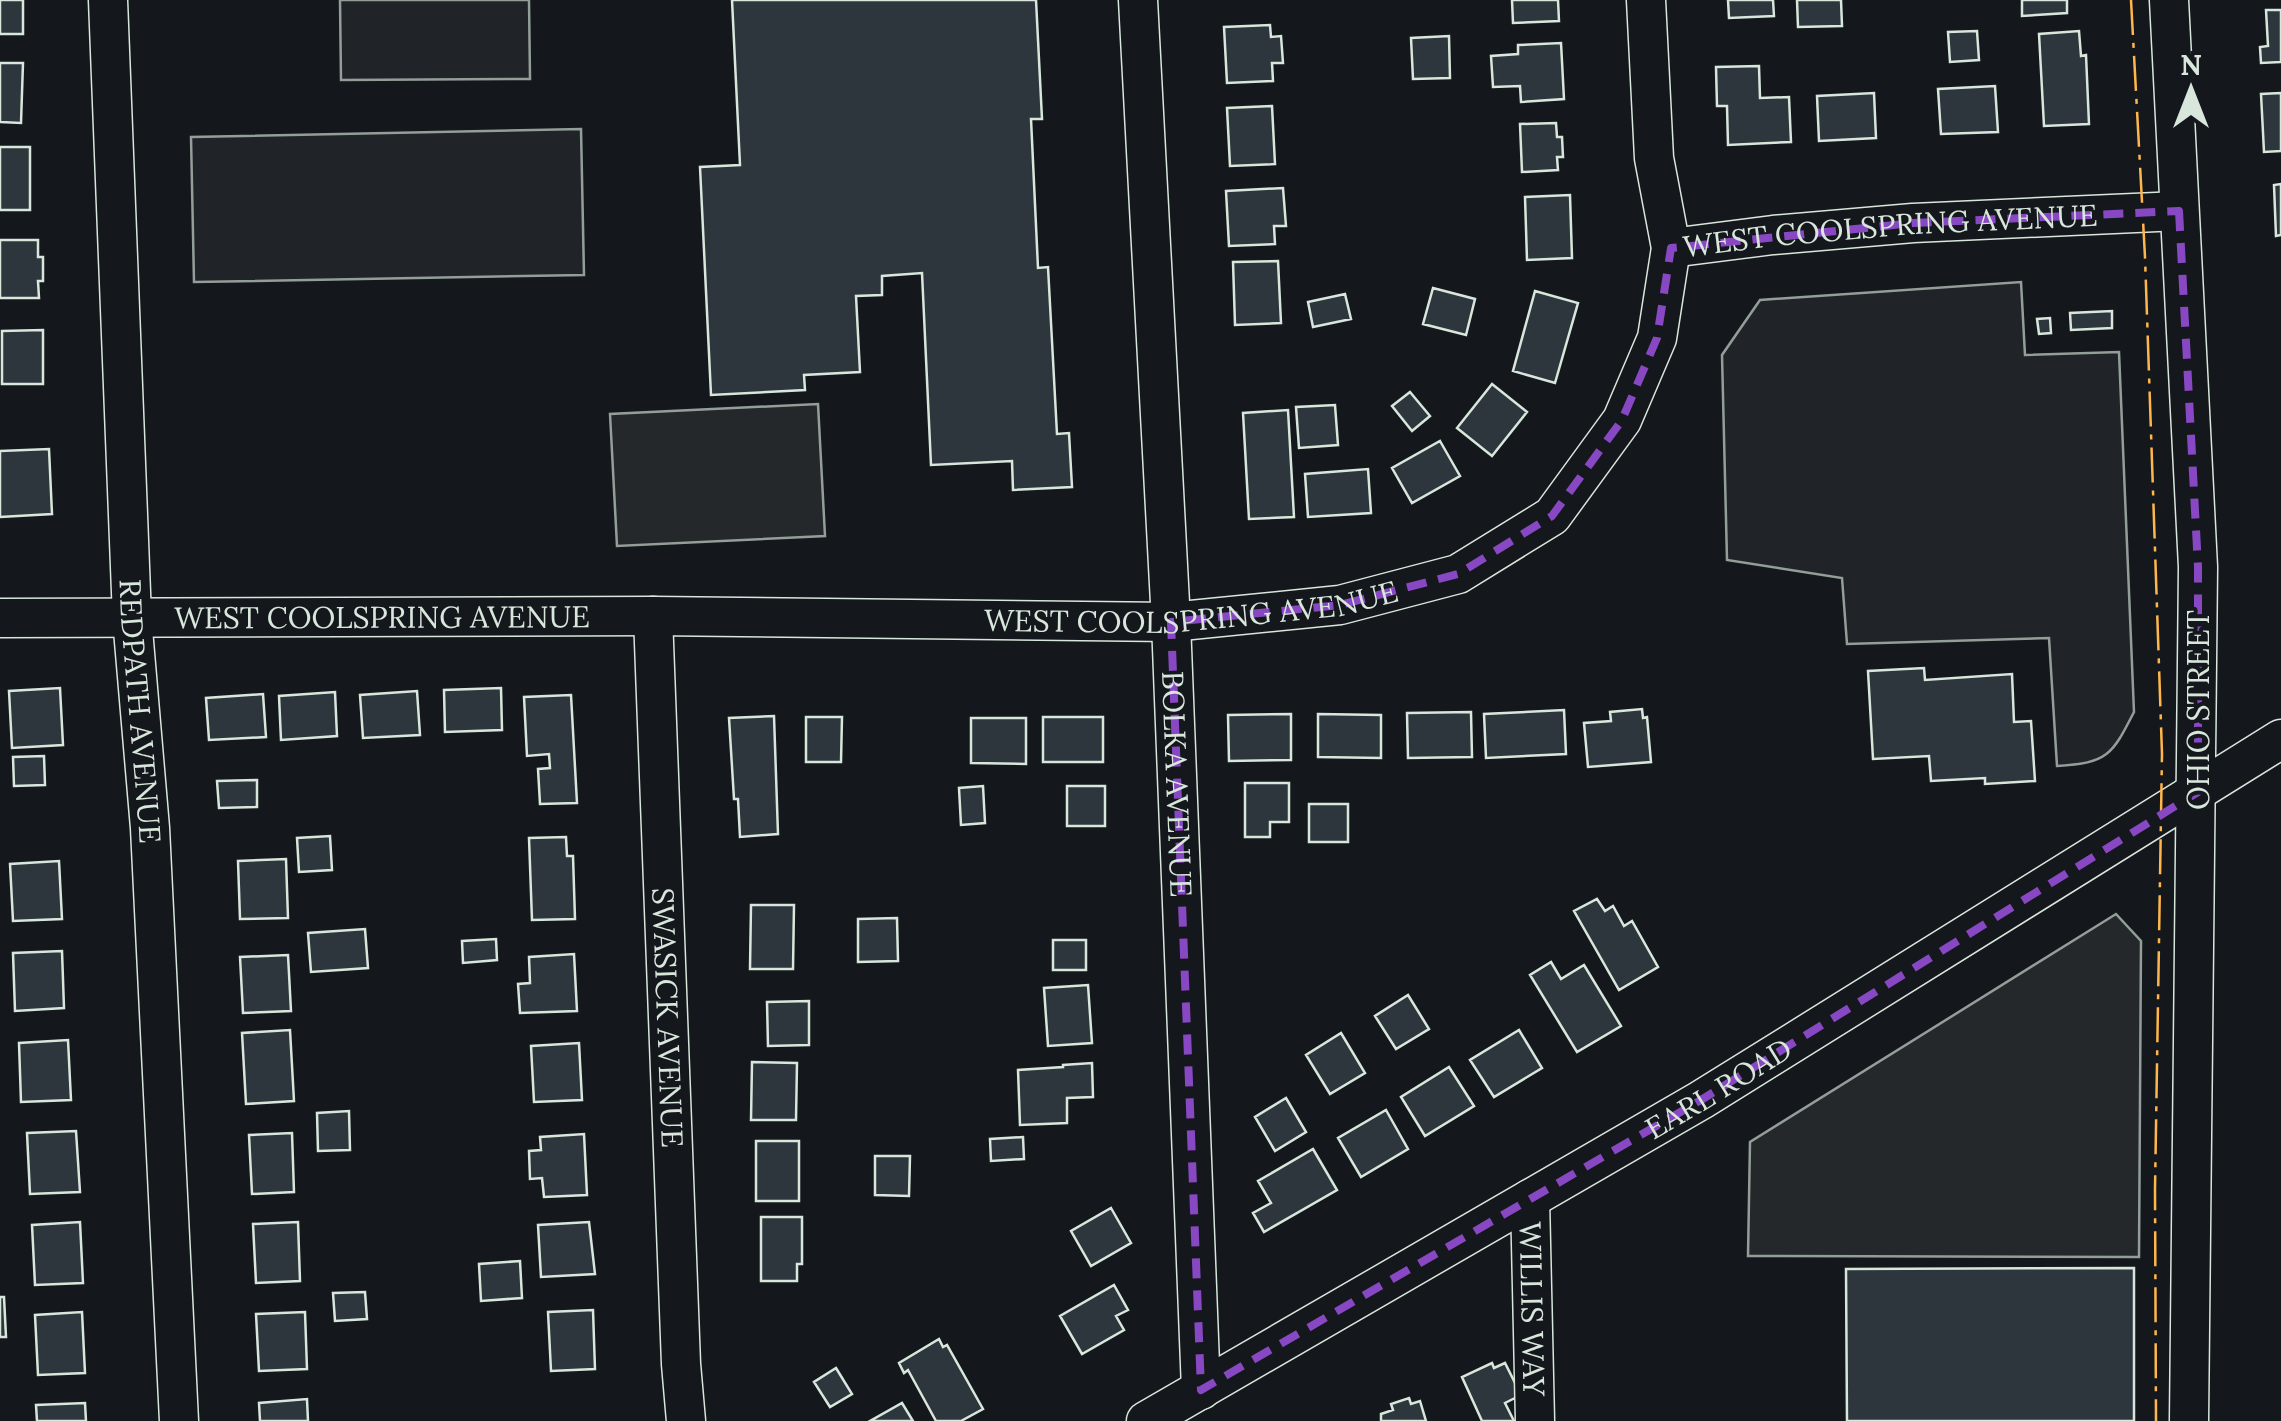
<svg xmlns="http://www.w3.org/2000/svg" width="2281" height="1421" font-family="Lora,serif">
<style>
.green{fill:#202428;stroke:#939e99;stroke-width:2.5}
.parking{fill:#24282b;stroke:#939e99;stroke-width:2.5}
.building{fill:#2c363c;stroke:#d8e6dc;stroke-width:2.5}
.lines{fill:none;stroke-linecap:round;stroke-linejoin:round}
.minor-casing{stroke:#d8e6dc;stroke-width:41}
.minor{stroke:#14181c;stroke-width:38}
.power{stroke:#ffb74d;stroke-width:2.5;stroke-dasharray:35 8 5 8;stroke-linecap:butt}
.marked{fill:none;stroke:#8948c3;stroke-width:8;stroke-dasharray:20 12;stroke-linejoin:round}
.labels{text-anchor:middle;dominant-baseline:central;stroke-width:8;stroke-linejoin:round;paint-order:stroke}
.street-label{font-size:30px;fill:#d8e6dc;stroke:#14181c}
</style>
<rect width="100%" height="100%" fill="#14181c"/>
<path class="green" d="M 340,0 L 529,0 L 530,79 L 341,80 Z
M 581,129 L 584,275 L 194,282 L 191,137 Z
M 2021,282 L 2025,355 L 2119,352 L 2134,712 C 2112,755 2108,763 2057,766 L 2049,638 L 1847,644 L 1842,578 L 1727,560 L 1722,355 L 1760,300 Z"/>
<path class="parking" d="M 818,404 L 825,536 L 617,546 L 610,414 Z
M 2116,914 L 2141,941 L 2139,1257 L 1748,1256 L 1750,1142 Z"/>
<path class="building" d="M 0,0 L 23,0 L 23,34 L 0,34 Z
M 732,0 L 1036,0 L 1042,119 L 1031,119 L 1038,268 L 1048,267 L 1057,434 L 1069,433 L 1072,487 L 1013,490 L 1012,461 L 931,465 L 922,273 L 882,276 L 882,295 L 856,296 L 860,372 L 804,375 L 805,390 L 711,395 L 700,167 L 740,165 Z
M 1512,0 L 1558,0 L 1559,21 L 1513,23 Z
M 1728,0 L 1773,0 L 1774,16 L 1729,18 Z
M 1797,0 L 1841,0 L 1842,26 L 1798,27 Z
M 2022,0 L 2067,0 L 2067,13 L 2022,16 Z
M 2266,10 L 2281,10 L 2281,62 L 2261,63 L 2260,47 L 2268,46 Z
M 1270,25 L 1271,37 L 1281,36 L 1283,63 L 1272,63 L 1273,81 L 1227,83 L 1224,27 Z
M 1977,31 L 1979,60 L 1950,62 L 1948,32 Z
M 2079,31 L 2081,56 L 2086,55 L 2089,124 L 2044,126 L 2039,34 Z
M 1449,36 L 1450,78 L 1413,79 L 1411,38 Z
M 1561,43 L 1564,99 L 1521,102 L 1520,86 L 1493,87 L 1491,56 L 1518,54 L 1518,45 Z
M 0,63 L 23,63 L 21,123 L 0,122 Z
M 1759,66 L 1760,98 L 1789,97 L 1791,142 L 1728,145 L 1727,106 L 1717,106 L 1716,67 Z
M 1995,86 L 1998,132 L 1941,134 L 1938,89 Z
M 1874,93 L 1876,138 L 1819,141 L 1817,96 Z
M 2281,93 L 2281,151 L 2264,152 L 2261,94 Z
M 1272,106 L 1275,164 L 1230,166 L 1227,108 Z
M 1556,123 L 1557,137 L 1562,137 L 1563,157 L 1557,157 L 1558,170 L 1522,172 L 1520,124 Z
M 0,147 L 30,147 L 30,210 L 0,210 Z
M 2281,184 L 2281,235 L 2276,236 L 2274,185 Z
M 1283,188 L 1286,226 L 1274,226 L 1275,244 L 1229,246 L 1226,191 Z
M 1570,195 L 1572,258 L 1527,260 L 1525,197 Z
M 0,240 L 38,240 L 38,257 L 43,257 L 43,281 L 38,281 L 39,298 L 0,298 Z
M 1278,261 L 1281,323 L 1235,325 L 1233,262 Z
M 1433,288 L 1475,299 L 1466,335 L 1423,324 Z
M 1535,291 L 1578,303 L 1555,383 L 1513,371 Z
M 1345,294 L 1351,319 L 1313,327 L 1308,302 Z
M 2112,311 L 2112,328 L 2071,330 L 2070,313 Z
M 2050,318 L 2051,333 L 2039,334 L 2037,319 Z
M 43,330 L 43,384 L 2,384 L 2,331 Z
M 1492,384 L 1527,412 L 1492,456 L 1457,428 Z
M 1410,392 L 1430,416 L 1412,431 L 1392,406 Z
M 1335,405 L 1338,445 L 1299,448 L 1296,407 Z
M 1288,410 L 1294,517 L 1249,519 L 1243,413 Z
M 1440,441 L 1460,476 L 1412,503 L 1392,468 Z
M 49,449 L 52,514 L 0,517 L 0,451 Z
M 1368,469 L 1371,513 L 1308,517 L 1305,474 Z
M 1924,668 L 1925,680 L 2012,674 L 2014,722 L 2031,721 L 2035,781 L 1985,784 L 1985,778 L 1931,781 L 1929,756 L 1873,759 L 1868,671 Z
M 60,688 L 63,745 L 12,748 L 9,691 Z
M 501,688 L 502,730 L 445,732 L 444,690 Z
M 417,691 L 420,735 L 363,738 L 360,695 Z
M 335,692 L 337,736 L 281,740 L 279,696 Z
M 263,694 L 266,737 L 209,740 L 206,698 Z
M 571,695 L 577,803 L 540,804 L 538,769 L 550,768 L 549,754 L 527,756 L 524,697 Z
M 1642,709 L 1643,718 L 1647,717 L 1651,762 L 1588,767 L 1584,723 L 1611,721 L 1610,712 Z
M 1564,710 L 1566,754 L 1486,758 L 1484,714 Z
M 1471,712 L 1472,757 L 1408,758 L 1407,713 Z
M 1291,714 L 1291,760 L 1229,761 L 1228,715 Z
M 1318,714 L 1381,715 L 1381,758 L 1318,757 Z
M 774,716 L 778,834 L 740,837 L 738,799 L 734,799 L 729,718 Z
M 806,717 L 842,717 L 841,762 L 806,762 Z
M 1043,717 L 1103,717 L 1103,762 L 1043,762 Z
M 971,718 L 1026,718 L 1026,764 L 971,763 Z
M 44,756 L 45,785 L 14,786 L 13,757 Z
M 257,780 L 257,807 L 219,808 L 217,781 Z
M 1245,783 L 1289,783 L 1289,822 L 1270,822 L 1270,837 L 1245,837 Z
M 983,786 L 985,823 L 961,825 L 959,788 Z
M 1067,786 L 1105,786 L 1105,826 L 1067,826 Z
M 1309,804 L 1348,804 L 1348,842 L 1309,842 Z
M 330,836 L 332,870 L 299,872 L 297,838 Z
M 566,837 L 567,856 L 573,856 L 575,919 L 532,920 L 529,838 Z
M 286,859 L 288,918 L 240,919 L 238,861 Z
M 59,861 L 62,919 L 13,921 L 10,864 Z
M 1597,899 L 1605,911 L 1613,906 L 1624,926 L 1632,921 L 1658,967 L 1619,990 L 1574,911 Z
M 751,905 L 794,905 L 793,969 L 750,969 Z
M 897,918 L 898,961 L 858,962 L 858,919 Z
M 365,929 L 368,968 L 311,972 L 308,933 Z
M 496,939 L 497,960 L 463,963 L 462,941 Z
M 1053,940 L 1086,940 L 1086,970 L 1053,970 Z
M 62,951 L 64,1008 L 15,1011 L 13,953 Z
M 574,954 L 577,1011 L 520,1013 L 518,984 L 530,983 L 529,957 Z
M 288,955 L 291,1011 L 243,1013 L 240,957 Z
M 1551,962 L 1561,979 L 1584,965 L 1621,1026 L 1577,1052 L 1530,975 Z
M 1088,985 L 1092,1043 L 1048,1046 L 1044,988 Z
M 1408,995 L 1429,1029 L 1396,1049 L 1375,1016 Z
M 809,1001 L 809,1045 L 768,1046 L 767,1002 Z
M 290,1030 L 294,1101 L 246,1104 L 242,1033 Z
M 1519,1030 L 1542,1068 L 1494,1097 L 1470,1060 Z
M 1341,1033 L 1365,1073 L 1330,1094 L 1306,1055 Z
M 68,1040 L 71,1100 L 21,1102 L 19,1043 Z
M 579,1043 L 582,1100 L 534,1102 L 531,1046 Z
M 752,1062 L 797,1063 L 796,1120 L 751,1120 Z
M 1092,1063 L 1093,1097 L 1067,1098 L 1067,1123 L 1020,1125 L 1018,1070 L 1063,1067 L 1063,1065 Z
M 1449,1067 L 1474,1106 L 1425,1136 L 1401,1097 Z
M 1286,1098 L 1306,1132 L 1275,1151 L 1255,1117 Z
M 1386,1110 L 1408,1149 L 1361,1177 L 1338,1138 Z
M 349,1111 L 350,1150 L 318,1151 L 317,1113 Z
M 76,1131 L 80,1192 L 30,1194 L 27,1133 Z
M 292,1133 L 294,1192 L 252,1194 L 249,1135 Z
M 584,1134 L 587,1195 L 544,1197 L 542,1178 L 530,1179 L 529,1151 L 541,1150 L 540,1137 Z
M 1023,1137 L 1024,1159 L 991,1161 L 990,1139 Z
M 756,1141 L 799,1141 L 799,1201 L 756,1201 Z
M 1313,1149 L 1337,1190 L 1264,1232 L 1253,1213 L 1271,1203 L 1258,1181 Z
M 875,1156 L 910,1156 L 909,1196 L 875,1195 Z
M 1111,1208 L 1131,1243 L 1091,1266 L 1071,1231 Z
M 761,1217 L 802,1217 L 802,1264 L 797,1264 L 797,1281 L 761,1281 Z
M 80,1222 L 83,1283 L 35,1285 L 32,1225 Z
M 298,1222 L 300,1281 L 256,1283 L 253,1224 Z
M 589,1222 L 595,1274 L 541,1277 L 538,1225 Z
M 520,1261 L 522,1298 L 481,1301 L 479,1264 Z
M 2134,1268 L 2134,1421 L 1847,1421 L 1846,1269 Z
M 1114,1285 L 1128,1310 L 1116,1316 L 1124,1330 L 1082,1354 L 1060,1316 Z
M 365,1292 L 367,1319 L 335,1321 L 333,1293 Z
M 0,1297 L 4,1297 L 6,1337 L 0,1337 Z
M 593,1310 L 595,1369 L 551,1371 L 548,1312 Z
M 82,1312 L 85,1373 L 38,1375 L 35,1315 Z
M 305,1312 L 307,1369 L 259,1371 L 256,1314 Z
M 939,1339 L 943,1347 L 947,1345 L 983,1409 L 961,1421 L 936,1421 L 908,1370 L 904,1373 L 899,1363 Z
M 1492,1363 L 1494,1368 L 1505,1363 L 1521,1395 L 1505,1403 L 1514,1421 L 1482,1421 L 1462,1377 Z
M 836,1368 L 852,1394 L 830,1407 L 814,1382 Z
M 1409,1398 L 1411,1404 L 1420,1401 L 1426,1421 L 1381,1421 L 1381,1414 L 1393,1410 L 1391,1404 Z
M 307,1399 L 308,1421 L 260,1421 L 259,1403 Z
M 85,1403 L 86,1421 L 37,1421 L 36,1405 Z
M 902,1403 L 913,1421 L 870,1421 Z"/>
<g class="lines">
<g class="minor-casing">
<g id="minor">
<path id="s1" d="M 108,0 L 132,618 L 150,828 L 179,1421"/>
<path id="s2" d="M 1138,0 L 1171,622 L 1201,1390"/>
<path d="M 2169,0 L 2198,567 L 2189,1421"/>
<path id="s3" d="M 1671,248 L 1773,235 L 1913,223 L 2179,211"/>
<path id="s4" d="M 653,616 L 681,1364 L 686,1421"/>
<path id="s5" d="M 0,618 L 653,616 L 1171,622 L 1340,605 L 1458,574 L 1552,516 L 1622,420 L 1657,338 L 1671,248 L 1654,158 L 1646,0"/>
<path id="s6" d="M 1530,1199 L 1535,1421"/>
<path id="s7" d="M 1146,1421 L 1701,1100 L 2281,739"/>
</g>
</g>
<use href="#minor" class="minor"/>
<path class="power" d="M 2131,0 L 2145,257 L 2162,754 L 2155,1189 L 2156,1421"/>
</g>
<path class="marked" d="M 2179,211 L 2198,567 L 2198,792 L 1701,1100 L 1201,1390 L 1171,622 L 1340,605 L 1458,574 L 1552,516 L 1622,420 L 1657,338 L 1671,248 L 1913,223 Z"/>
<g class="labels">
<g class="street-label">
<text stroke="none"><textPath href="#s3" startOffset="220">WEST COOLSPRING AVENUE</textPath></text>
<text stroke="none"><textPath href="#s5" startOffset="1192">WEST COOLSPRING AVENUE</textPath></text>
<text stroke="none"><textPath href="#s5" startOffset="382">WEST COOLSPRING AVENUE</textPath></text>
<text transform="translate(2198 710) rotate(-90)">OHIO STREET</text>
<text stroke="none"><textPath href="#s1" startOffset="712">REDPATH AVENUE</textPath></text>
<text stroke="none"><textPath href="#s2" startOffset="785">BOLKA AVENUE</textPath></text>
<text stroke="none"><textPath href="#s4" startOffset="402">SWASICK AVENUE</textPath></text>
<text stroke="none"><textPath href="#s7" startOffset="662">EARL ROAD</textPath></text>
<text stroke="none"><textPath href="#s6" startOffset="110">WILLIS WAY</textPath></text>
</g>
</g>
<g transform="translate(2191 90)" stroke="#14181c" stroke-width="8" paint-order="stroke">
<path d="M0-8L18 38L0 25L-18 38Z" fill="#d8e6dc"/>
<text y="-15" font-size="28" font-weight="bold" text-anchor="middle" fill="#d8e6dc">N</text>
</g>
</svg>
